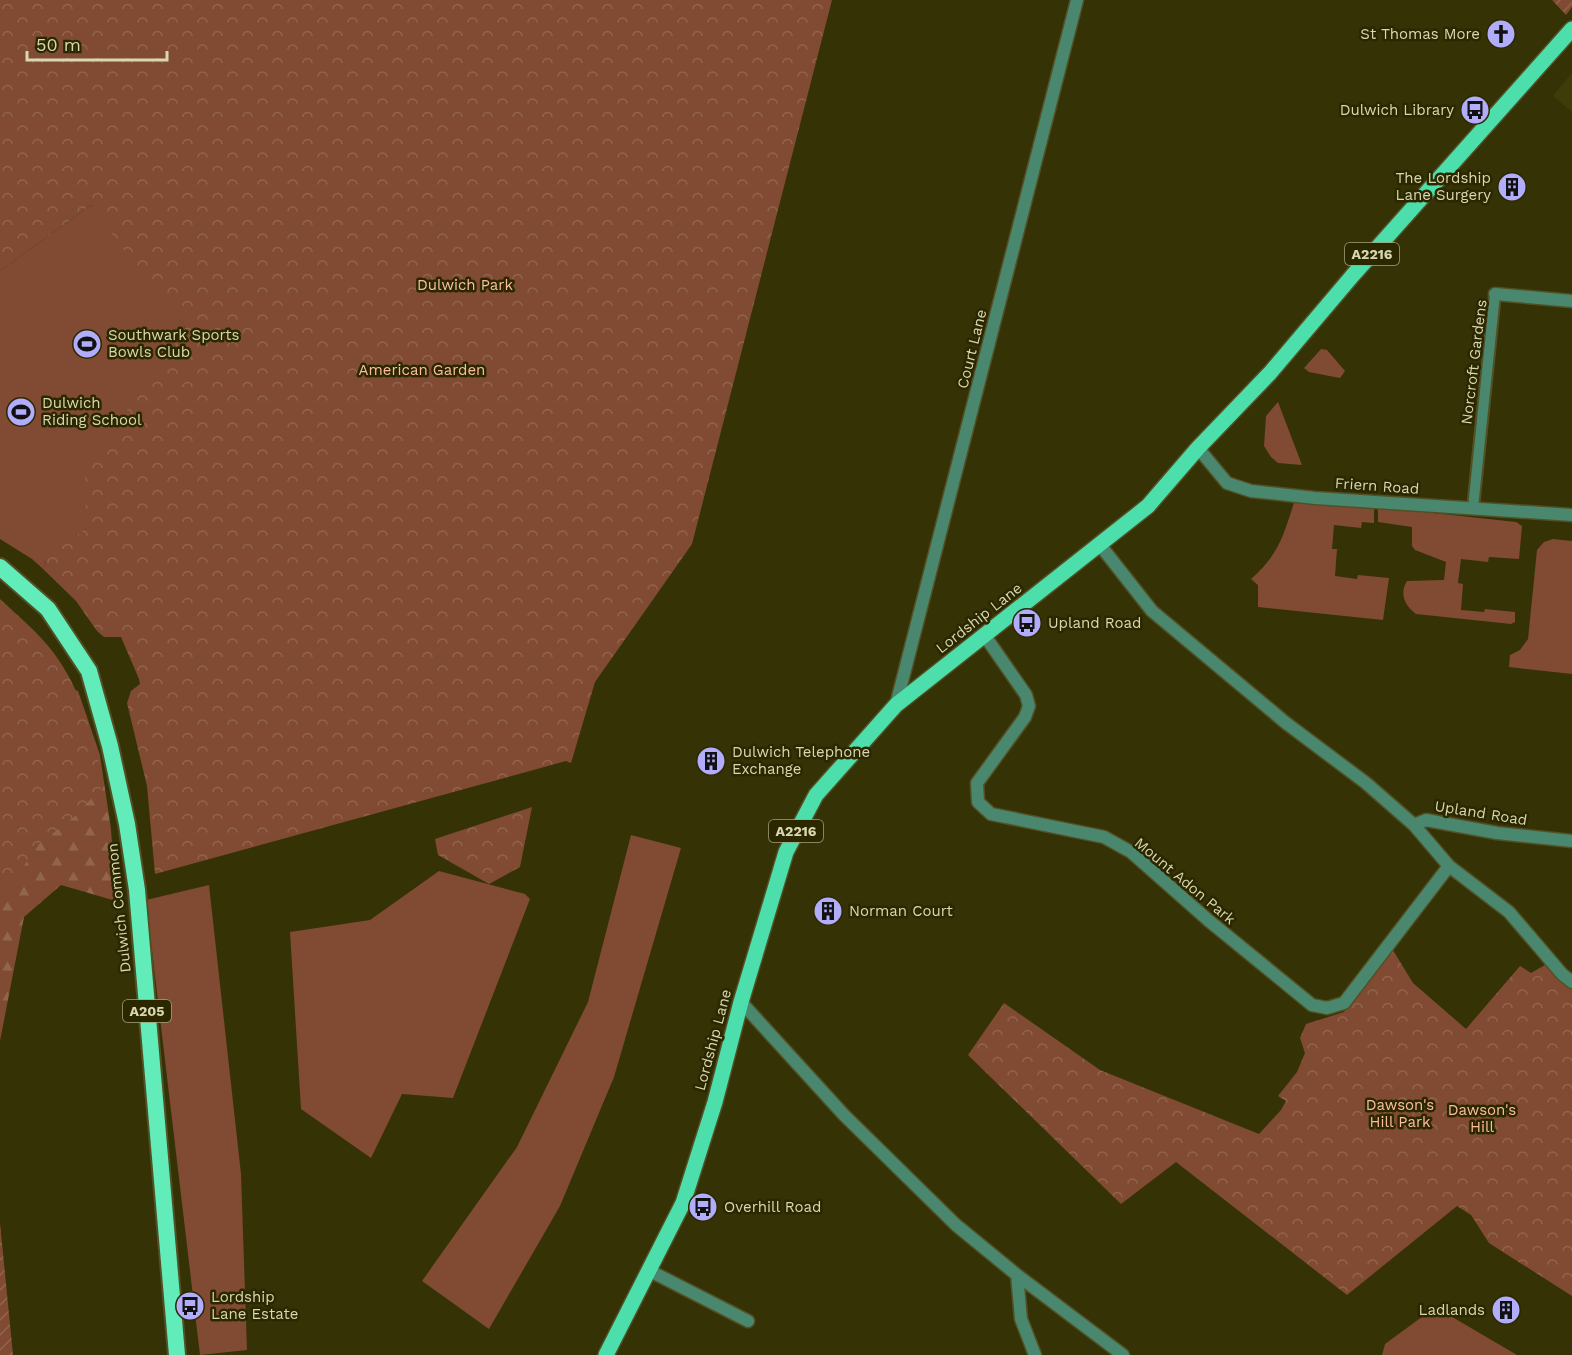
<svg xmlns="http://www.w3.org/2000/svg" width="1572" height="1355" font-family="'Work Sans',sans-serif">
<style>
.built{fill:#3f3c09}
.grass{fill:#804b32}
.forest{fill:url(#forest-firs)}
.park{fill:url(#park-crowns)}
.garden{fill:url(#garden-furrows)}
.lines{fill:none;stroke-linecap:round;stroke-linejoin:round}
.pedestrian-casing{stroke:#525025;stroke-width:14}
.minor-casing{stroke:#525025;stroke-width:15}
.primary-casing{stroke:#525025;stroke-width:18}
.trunk-casing{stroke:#525025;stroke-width:20}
.pedestrian{stroke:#49876e;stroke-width:10}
.minor{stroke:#49876e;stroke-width:12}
.primary{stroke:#4cdeab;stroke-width:15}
.trunk{stroke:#62ecba;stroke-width:16}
.labels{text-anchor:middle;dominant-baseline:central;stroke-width:5;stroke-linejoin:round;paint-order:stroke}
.shield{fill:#2b2800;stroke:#a4a27c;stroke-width:1.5}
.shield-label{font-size:14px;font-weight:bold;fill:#d8d7b1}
.poi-label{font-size:15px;fill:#d8d7b1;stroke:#2b2800;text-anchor:start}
.park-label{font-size:15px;fill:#fdbda0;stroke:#2b2800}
.street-label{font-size:15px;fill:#d8d7b1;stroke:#2b2800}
</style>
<defs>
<pattern id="forest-firs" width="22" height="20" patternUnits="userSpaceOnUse" patternTransform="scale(1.5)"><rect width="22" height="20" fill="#804b32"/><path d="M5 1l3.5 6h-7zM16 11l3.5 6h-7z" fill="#91644d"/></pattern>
<pattern id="park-crowns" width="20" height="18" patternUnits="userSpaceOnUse" patternTransform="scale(1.5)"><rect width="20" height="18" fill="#804b32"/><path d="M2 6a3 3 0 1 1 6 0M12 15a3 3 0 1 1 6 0" fill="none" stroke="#91644d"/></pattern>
<pattern id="garden-furrows" width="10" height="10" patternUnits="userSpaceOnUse" patternTransform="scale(1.5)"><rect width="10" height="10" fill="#804b32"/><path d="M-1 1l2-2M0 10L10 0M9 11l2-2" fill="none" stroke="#91644d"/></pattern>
</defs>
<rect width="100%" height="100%" fill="#353206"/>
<path class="built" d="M 1572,73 L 1572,112 L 1553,96 Z"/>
<path class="grass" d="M 91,205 L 185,326 L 86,528 L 44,561 L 46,564 L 42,568 L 32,559 L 0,539 L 0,271 Z
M 1321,349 L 1327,350 L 1345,371 L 1340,378 L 1309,372 L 1304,368 Z
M 1278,402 L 1302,465 L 1278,463 L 1271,457 L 1264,446 L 1266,416 Z
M 1295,500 L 1374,507 L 1374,523 L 1362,522 L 1361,528 L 1334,525 L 1332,549 L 1337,549 L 1335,576 L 1357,579 L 1358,575 L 1389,578 L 1383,620 L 1258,607 L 1258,585 L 1251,579 C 1280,553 1283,536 1295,500 Z
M 1378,507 L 1516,522 L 1522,526 L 1519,559 L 1489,557 L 1488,562 L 1461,559 L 1458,583 L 1463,584 L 1461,610 L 1484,612 L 1485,609 L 1515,612 L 1515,622 L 1511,624 L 1416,614 C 1405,606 1399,594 1407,581 L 1444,580 L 1446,562 L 1415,550 L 1412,546 L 1412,527 L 1378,522 Z
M 1553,539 L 1572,541 L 1572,674 L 1509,667 L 1510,655 L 1520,650 L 1528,639 L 1537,550 L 1544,542 Z
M 631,835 L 681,848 L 614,1077 L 560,1206 L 489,1329 L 422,1281 L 517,1147 L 588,1002 Z
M 439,871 L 525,894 L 530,899 L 453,1098 L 402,1094 L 371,1158 L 301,1109 L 290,932 L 370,920 Z
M 209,885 L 241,1174 L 247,1350 L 200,1355 L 146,900 Z
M 1430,1311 L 1442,1311 L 1517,1355 L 1382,1355 L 1385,1344 Z"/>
<path class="forest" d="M 75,690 L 78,691 L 100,755 L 111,829 L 116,901 L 61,885 L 24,917 L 0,1041 L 0,891 Z"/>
<path class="park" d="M 0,0 L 832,0 L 692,544 L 595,682 L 571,763 L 566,761 L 155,874 L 147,786 L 127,703 L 131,691 L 140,684 L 139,679 L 121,637 L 104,637 L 97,631 L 76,601 L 42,568 L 46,564 L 44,560 L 86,528 L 85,469 L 183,332 L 185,326 L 126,253 L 91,205 L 0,271 Z
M 0,599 C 18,616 38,632 53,652 C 82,690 94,739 104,785 L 74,817 L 39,844 L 0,900 Z
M 532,807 L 520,867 L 489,884 L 438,855 L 435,839 Z
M 1387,947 L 1391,947 L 1413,983 L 1466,1029 L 1520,966 L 1531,973 L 1550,962 L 1572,978 L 1572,1296 L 1489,1243 L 1471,1215 L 1457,1206 L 1347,1295 L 1176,1162 L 1121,1204 L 968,1055 L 1004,1003 L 1100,1070 L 1259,1134 L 1281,1110 L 1286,1101 L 1278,1096 L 1297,1072 L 1305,1053 L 1300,1038 L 1306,1024 L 1344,1012 Z"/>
<path class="garden" d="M 1552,0 L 1572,0 L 1572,7 L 1566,15 Z
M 0,1223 L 13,1355 L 0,1355 Z"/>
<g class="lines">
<g class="pedestrian-casing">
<path id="pedestrian" d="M 1473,508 L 1495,294"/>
</g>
<g class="minor-casing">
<path id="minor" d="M 1495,294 L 1572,301
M 1198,448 L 1227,483 L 1251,491 L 1315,498 L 1572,515
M 1100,545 L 1152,611 L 1286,723 L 1366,783 L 1414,825 L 1426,820 L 1497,833 L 1572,841
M 985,636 L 1026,695 L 1029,706 L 1025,717 L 977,783 L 978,802 L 991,814 L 1104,837 L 1131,852 L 1208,920 L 1312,1005 L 1327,1008 L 1344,1003 L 1449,866
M 896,705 L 1077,0
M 1414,825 L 1449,866 L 1509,912 L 1562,974 L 1572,982
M 741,1002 L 844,1115 L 956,1225 L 1017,1275 L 1123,1355
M 650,1271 L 748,1321
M 1017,1275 L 1021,1319 L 1035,1355"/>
</g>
<g class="primary-casing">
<path id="primary" d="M 606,1355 L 683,1203 L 715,1102 L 741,1002 L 786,852 L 816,795 L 896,705 L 1148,506 L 1198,448 L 1270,373 L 1353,275 L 1572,29"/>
</g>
<g class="trunk-casing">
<path id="trunk" d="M 0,567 L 48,609 L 89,671 L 110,746 L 127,824 L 137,890 L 177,1355"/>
</g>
<use href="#pedestrian" class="pedestrian"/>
<use href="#minor" class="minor"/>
<use href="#primary" class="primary"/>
<use href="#trunk" class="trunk"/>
</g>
<defs>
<g id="church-disc" transform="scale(1.5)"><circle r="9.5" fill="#b1adfa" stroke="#2b2800"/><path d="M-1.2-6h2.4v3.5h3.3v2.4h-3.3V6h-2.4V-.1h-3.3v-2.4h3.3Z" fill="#111"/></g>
<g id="bus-disc" transform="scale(1.5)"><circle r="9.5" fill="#b1adfa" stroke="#2b2800"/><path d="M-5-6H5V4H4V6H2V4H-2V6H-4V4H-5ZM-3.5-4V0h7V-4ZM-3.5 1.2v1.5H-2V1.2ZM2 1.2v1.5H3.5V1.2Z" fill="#111"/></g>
<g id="building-disc" transform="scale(1.5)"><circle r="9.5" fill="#b1adfa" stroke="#2b2800"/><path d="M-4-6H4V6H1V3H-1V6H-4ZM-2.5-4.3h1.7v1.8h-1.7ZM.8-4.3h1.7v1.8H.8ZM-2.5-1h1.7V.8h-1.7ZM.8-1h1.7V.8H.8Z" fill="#111"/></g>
<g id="stadium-disc" transform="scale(1.5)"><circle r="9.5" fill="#b1adfa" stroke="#2b2800"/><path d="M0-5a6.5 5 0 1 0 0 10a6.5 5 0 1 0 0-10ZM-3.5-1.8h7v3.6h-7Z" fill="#111"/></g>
</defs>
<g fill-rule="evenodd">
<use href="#church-disc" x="1501" y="34"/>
<use href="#bus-disc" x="1475" y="110"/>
<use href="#building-disc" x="1512" y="187"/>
<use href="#stadium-disc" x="87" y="344"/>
<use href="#stadium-disc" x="21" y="412"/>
<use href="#bus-disc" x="1027" y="623"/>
<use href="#building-disc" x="711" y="761"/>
<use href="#building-disc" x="828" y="911"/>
<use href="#bus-disc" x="703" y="1207"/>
<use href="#bus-disc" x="190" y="1306"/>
<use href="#building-disc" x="1506" y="1310"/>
</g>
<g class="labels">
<g class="shield">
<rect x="1345" y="243" width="54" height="22" rx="4.5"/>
<rect x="769" y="820" width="54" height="22" rx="4.5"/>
<rect x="123" y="1000" width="48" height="22" rx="4.5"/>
</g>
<g class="shield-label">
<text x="1372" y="254">A2216</text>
<text x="796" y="831">A2216</text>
<text x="147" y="1011">A205</text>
</g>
<g class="poi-label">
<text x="1480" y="34" text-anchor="end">St Thomas More</text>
<text x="1454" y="110" text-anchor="end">Dulwich Library</text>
<text x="1491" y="178" text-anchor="end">The Lordship<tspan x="1491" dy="17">Lane Surgery</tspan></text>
<text x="108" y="335">Southwark Sports<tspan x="108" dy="17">Bowls Club</tspan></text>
<text x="42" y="403">Dulwich<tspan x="42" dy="17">Riding School</tspan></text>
<text x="1048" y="623">Upland Road</text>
<text x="732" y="752">Dulwich Telephone<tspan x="732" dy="17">Exchange</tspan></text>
<text x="849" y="911">Norman Court</text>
<text x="724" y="1207">Overhill Road</text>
<text x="211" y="1297">Lordship<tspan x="211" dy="17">Lane Estate</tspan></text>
<text x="1485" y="1310" text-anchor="end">Ladlands</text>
</g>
<g class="park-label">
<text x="465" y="285">Dulwich Park</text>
<text x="422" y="370">American Garden</text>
<text x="1400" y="1105">Dawson's<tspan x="1400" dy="17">Hill Park</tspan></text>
<text x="1482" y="1110">Dawson's<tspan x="1482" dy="17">Hill</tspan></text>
</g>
<g class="street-label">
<text transform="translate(972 349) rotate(-76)">Court Lane</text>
<text transform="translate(1474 362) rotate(-83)">Norcroft Gardens</text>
<text transform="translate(1377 486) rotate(4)">Friern Road</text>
<text transform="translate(979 618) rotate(-38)">Lordship Lane</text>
<text transform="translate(1481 813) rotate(9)">Upland Road</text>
<text transform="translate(1185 881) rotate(40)">Mount Adon Park</text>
<text transform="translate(119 908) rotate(-96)">Dulwich Common</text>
<text transform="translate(713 1040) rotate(-75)">Lordship Lane</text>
</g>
</g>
<path d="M27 51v9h140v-9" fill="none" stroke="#d8d7b1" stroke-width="3"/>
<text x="36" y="51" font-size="18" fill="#d8d7b1" stroke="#2b2800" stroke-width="4.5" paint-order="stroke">50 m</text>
</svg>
